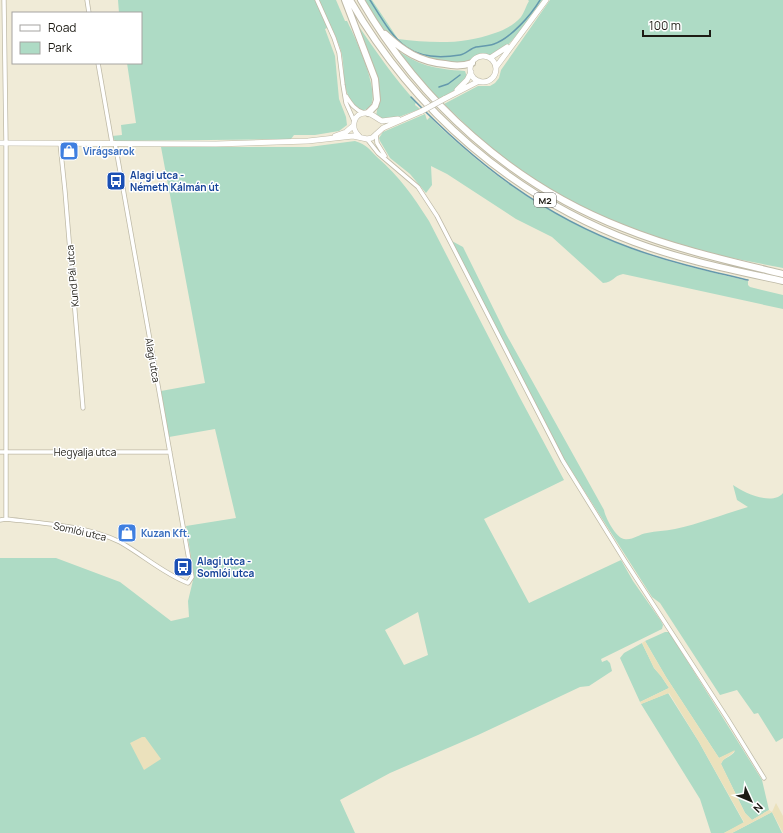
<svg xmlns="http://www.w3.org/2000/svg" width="783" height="833" font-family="Manrope,sans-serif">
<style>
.green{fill:#aedbc5;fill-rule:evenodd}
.sand{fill:#ebe1bc}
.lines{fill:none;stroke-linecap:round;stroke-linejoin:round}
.stream{stroke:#6499ad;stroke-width:1.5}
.street-casing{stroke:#bfbaa7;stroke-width:5}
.secondary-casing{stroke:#bfbaa7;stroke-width:6}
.highway-casing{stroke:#bfbaa7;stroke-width:8}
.street{stroke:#fff;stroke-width:3.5}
.secondary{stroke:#fff;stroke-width:5}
.highway{stroke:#fff;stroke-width:6}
.secondary-bridge-casing{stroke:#bfbaa7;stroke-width:6;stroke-linecap:butt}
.secondary-bridge{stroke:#fff;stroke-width:5}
.labels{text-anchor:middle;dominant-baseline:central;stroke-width:3;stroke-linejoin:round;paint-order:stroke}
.shield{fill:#fff;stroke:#615f5a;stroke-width:1}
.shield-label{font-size:9px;font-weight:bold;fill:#1d1b14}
.shop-label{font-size:10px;font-weight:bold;fill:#366cbe;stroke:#fff;text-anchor:start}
.transit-label{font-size:10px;font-weight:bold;fill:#164399;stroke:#fff;text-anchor:start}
.street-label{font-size:10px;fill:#1d1b14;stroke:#fff}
</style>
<rect width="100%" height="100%" fill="#f0ebd7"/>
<path class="green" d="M 118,0 L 336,0 L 345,21 L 347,21 C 353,33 389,107 364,110 C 354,112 347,94 345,86 C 343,76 344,65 342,55 C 340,46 335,35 331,26 L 325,29 L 335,56 L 339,99 L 346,117 L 347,125 L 339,131 L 315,135 L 294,135 L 291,139 L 115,141 L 112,136 L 122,135 L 121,125 L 136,123 L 127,63 L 141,63 L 141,13 L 119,13 Z
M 365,0 L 372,0 L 398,39 C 431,43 463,45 495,33 C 504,30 514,25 521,17 C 524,13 526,6 529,1 L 528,0 L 543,0 C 534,13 507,53 492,55 C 488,56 484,54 480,54 L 470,61 L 458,64 L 421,58 L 394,41 L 374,18 Z
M 550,0 L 783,0 L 783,268 L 696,251 L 622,226 L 566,199 L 535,180 L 488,146 L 444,104 L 478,86 L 490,86 L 495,83 L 499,78 L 501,70 Z
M 357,24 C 376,51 394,78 416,102 L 415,105 L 420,109 L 391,120 L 385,121 L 376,116 L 379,99 Z
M 393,47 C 418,66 435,69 465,71 L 467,77 L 455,90 L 439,99 L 430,91 Z
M 425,114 L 427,120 L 430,117 C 440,128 451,137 461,146 C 517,196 581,232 652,256 C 683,266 716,273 748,281 L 748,285 L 750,287 L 783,295 L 783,309 L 623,274 C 613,276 614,282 603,283 L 552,237 L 516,219 L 447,174 L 431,166 L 432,185 L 426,193 L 410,174 L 390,158 L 380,141 L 379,138 L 383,132 Z
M 355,141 C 367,145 369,149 377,157 C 400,177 413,196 429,221 L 519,396 L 564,480 L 484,519 L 529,603 L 621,560 L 633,581 L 661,621 L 663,625 L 662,629 L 601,659 L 602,662 L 607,660 L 610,663 L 612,671 L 589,686 L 580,687 L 478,735 L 390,773 L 340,800 L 355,833 L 0,833 L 0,558 L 56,558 L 120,582 L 171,621 L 189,617 L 188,601 L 194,576 L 186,526 L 236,518 L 215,429 L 169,437 L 161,391 L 205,383 L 161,147 L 309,147 ZM 418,612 L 428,655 L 404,665 L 385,630 Z
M 450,240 L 463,247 L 506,334 L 604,510 C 605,517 616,538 624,539 C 632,541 639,534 647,533 C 656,531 665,531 675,529 C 699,524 724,514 748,507 L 737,500 L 733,485 C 744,493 773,506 783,493 L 783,738 L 776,742 L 758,713 L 754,714 L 737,690 L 720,695 L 660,603 L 652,597 L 564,459 Z
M 665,632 L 669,632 L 762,780 L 769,810 L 752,820 L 745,813 L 721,764 C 723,757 732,757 735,751 L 719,758 L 666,677 L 645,641 Z
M 642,643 L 654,668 L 661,676 L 669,688 L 640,702 L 620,658 L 624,653 Z
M 668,693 L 699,742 L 744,823 L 724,833 L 711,833 L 700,799 L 641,704 Z
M 772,812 L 782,833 L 732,833 Z"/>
<path class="sand" d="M 645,641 L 666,677 L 719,758 L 735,750 C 732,756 723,757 721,764 L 745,813 L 752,820 L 769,810 L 772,812 L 776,803 L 783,816 L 783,833 L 772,812 L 732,833 L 724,833 L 744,822 L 699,742 L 669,693 L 641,704 L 640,702 L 669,688 L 661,676 L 654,668 L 642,643 Z
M 142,737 L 145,737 L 161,759 L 144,770 L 130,743 Z"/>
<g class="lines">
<path class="stream" d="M 370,0 C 395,40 407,64 460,55 C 466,54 471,48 476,47 C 482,46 488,46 494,44 C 511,38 531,15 540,0
M 439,87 L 448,84 L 460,75
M 411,97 C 476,164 543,216 631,248 C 669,262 709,271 748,280"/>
<g class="street-casing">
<path id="street" d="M 4,0 L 6,143 L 6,519
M 87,0 L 89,13
M 317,0 L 334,38 L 339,53 L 343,85 L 346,103 L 354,121
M 98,63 L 112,143
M 346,96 C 351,104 355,110 364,113
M 376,134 L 377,143 L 385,156
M 367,139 L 378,153 L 418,187 L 437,216 L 563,461 L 625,561 L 727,718 L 764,778
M 60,143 L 65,191 L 83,408
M 0,452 L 170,452
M 0,520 L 6,519 C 41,523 89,526 120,542 C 143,555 164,574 188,583 L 192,577 L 115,143"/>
</g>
<g class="secondary-casing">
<path id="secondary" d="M470 69a13 13 0 1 1 26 0a13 13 0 1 1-26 0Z
M 490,58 L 507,47
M 496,67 L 546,0
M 457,90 L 467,80 L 471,72
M 444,99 L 479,81
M 335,136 L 346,132 L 353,126
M 359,136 C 350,128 353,112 367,113 C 373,114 377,119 382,121 L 398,119
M 0,143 L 216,144 L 308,141 L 353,136 L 367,139 L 372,138 L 383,128 L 422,111"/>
</g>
<g class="highway-casing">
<path id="highway" d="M 345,0 L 375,79 L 377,100 L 375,106 L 368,113
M 350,0 C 414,111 513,197 634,242 C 682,260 733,270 783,281
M 361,0 C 420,102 512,185 623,228 C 675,249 729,261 783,274
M 385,34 C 403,51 420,62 445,64 C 454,66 463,66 472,63"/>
</g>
<use href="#street" class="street"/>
<use href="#secondary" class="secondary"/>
<use href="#highway" class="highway"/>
<g class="secondary-bridge-casing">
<path id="secondary-bridge" d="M 422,111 L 444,99"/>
</g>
<use href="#secondary-bridge" class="secondary-bridge"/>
</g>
<defs>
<g id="shop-square" transform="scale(1)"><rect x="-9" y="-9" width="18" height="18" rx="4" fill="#3f7fe0" stroke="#fff"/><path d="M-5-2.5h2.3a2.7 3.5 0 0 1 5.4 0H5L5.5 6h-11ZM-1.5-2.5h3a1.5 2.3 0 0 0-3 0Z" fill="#fff"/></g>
<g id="bus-square" transform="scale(1)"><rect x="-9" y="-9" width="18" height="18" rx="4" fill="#1a4fb4" stroke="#fff"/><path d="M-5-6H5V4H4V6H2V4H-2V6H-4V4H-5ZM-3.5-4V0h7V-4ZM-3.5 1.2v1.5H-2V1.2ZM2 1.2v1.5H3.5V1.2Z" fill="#fff"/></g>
</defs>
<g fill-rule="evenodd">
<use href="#shop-square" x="69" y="151"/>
<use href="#bus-square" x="116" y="181"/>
<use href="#shop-square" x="127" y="533"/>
<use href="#bus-square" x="183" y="567"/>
</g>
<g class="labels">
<rect class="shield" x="534" y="193" width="22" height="14" rx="3"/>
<g class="shield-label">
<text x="545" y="200">M2</text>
</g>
<g class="shop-label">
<text x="83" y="151">Virágsarok</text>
<text x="141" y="533">Kuzan Kft.</text>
</g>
<g class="transit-label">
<text x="130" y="175">Alagi utca -<tspan x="130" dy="12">Németh Kálmán út</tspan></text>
<text x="197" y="561">Alagi utca -<tspan x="197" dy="12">Somlói utca</tspan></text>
</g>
<g class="street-label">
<text transform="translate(72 276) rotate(-95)">Kund Pál utca</text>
<text transform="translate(153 360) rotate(80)">Alagi utca</text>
<text x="85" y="452">Hegyalja utca</text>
<text transform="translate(80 531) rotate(13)">Somlói utca</text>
</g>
</g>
<rect x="12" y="12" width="130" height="52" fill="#ffffff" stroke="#a5a4a1"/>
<rect x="20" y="25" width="20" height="6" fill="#ffffff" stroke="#a5a4a1"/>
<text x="48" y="32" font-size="12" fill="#1d1b14">Road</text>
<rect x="20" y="42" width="20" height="12" fill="#aedbc5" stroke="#a5a4a1"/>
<text x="48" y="52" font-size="12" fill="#1d1b14">Park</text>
<g transform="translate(751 801) rotate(134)" stroke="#ffffff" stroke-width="3" paint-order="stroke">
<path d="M0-3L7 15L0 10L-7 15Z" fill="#1d1b14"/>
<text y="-6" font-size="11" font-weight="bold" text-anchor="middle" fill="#1d1b14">N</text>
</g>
<path d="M643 30v6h67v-6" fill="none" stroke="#1d1b14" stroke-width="2"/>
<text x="649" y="30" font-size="12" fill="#1d1b14" stroke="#ffffff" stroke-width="3" paint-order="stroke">100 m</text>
</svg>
